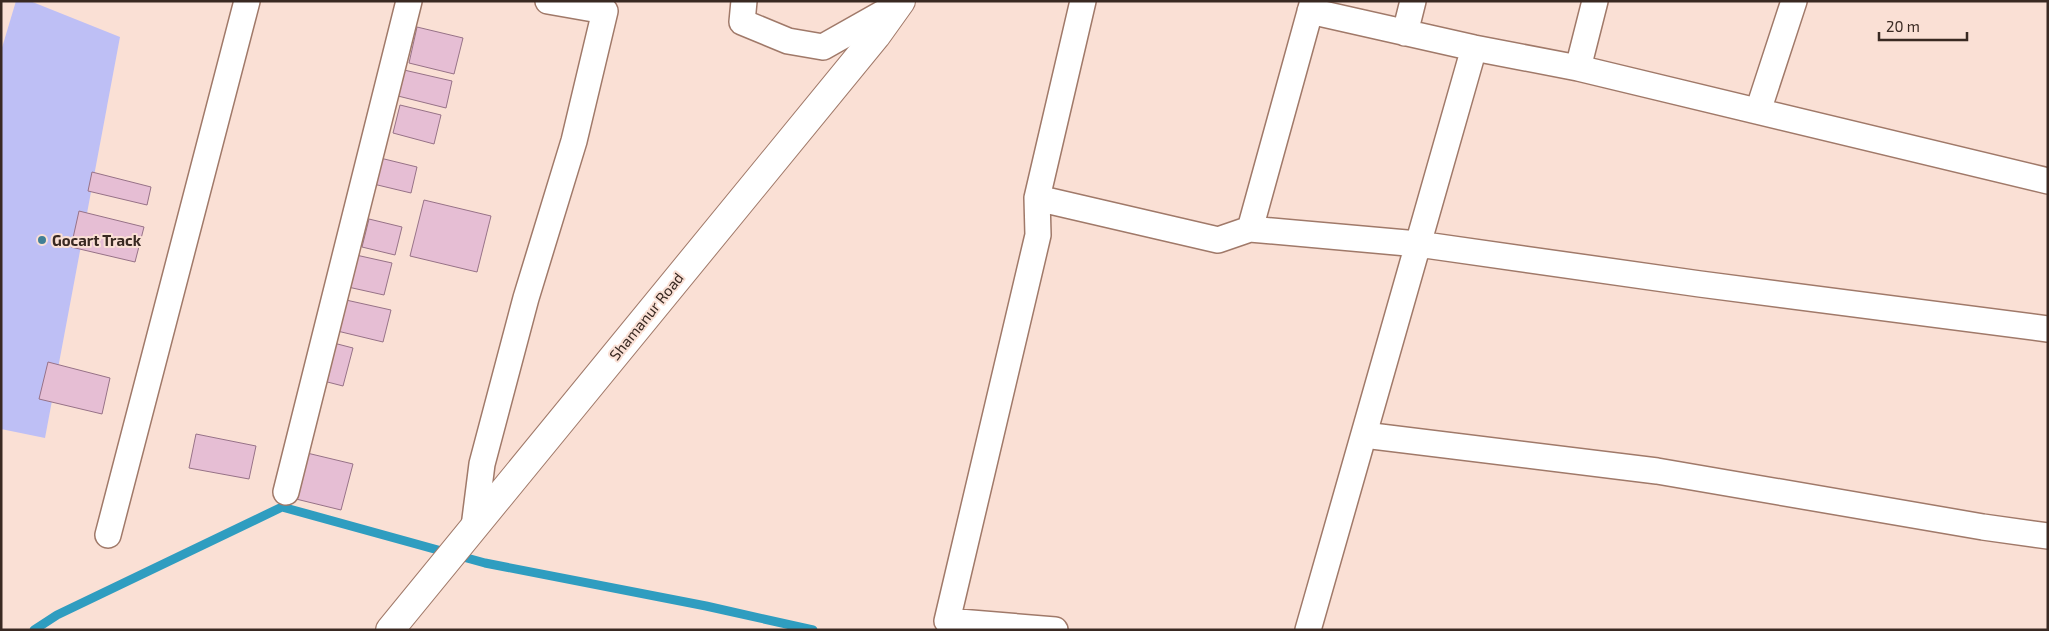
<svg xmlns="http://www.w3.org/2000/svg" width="2049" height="631" font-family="'Exo 2',sans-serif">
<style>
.pitch{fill:#bebff5}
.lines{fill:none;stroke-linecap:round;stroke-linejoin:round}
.stream{stroke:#2f9dc0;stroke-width:9}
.building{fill:#e6bed4;stroke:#977287}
.minor-casing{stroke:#a07969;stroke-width:28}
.secondary-casing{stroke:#a07969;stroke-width:30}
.minor{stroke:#fff;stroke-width:25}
.secondary{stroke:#fff;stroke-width:28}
.poi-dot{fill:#417f95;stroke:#fae0d5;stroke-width:2}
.labels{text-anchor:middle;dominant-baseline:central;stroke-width:4;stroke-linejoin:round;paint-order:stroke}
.poi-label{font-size:15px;font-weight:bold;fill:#392922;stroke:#fae0d5;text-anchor:start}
.street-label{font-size:15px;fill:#392922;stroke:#fae0d5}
</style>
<rect width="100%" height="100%" fill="#fae0d5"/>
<path class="pitch" d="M 16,1 L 30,1 L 120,37 L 45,438 L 1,429 L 1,51 Z"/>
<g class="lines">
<path class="stream" d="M 34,630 L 57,615 L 282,507 L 485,563 L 706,606 L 813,630"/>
</g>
<path class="building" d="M 417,27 L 463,38 L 454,74 L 409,63 Z
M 404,70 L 452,81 L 446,108 L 398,96 Z
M 400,105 L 441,115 L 434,144 L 393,133 Z
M 372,156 L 417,167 L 411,193 L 365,182 Z
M 92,172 L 151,187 L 147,205 L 88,191 Z
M 424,200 L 491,216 L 477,272 L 410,256 Z
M 79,211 L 144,227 L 135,262 L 71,247 Z
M 369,219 L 402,227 L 395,255 L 362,247 Z
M 356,255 L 392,263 L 384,295 L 348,287 Z
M 337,298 L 391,310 L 383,342 L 329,329 Z
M 318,339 L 353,348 L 343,386 L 308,377 Z
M 48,362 L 110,378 L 102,414 L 39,399 Z
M 196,434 L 256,446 L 249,479 L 189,468 Z
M 307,453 L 353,464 L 341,510 L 296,499 Z"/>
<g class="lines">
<g class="minor-casing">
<path id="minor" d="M 744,1 L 742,22 L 788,41 L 823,47 L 899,4
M 1083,1 L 1037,198 L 1218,240 L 1250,229
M 1313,1 L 1250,229 L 1418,244 L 1700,284 L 2048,329
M 1310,11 L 1474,48 L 1578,68 L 1595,1
M 1405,33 L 1413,1
M 1578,68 L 2048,181
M 1758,111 L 1794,1
M 1037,198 L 1038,235 L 947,621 L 1055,630
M 1364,435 L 1657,471 L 1983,527 L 2048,536
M 286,492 L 409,1
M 474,527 L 482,464 L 526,298 L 574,141 L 605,11 L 548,1
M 108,535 L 247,1
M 1308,630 L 1474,48"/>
</g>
<g class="secondary-casing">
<path id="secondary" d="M 390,630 L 876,36 L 901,1"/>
</g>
<use href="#minor" class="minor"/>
<use href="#secondary" class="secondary"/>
</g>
<circle class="poi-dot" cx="42" cy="240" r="5"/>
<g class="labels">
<g class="poi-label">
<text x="52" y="240">Gocart Track</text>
</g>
<g class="street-label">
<text transform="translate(646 316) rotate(-51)">Shamanur Road</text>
</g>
</g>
<rect width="2049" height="631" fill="none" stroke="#392922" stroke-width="5"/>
<path d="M1879 32v8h88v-8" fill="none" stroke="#392922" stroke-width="2.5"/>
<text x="1886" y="32" font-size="15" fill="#392922" stroke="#fae0d5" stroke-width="4" paint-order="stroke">20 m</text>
</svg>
